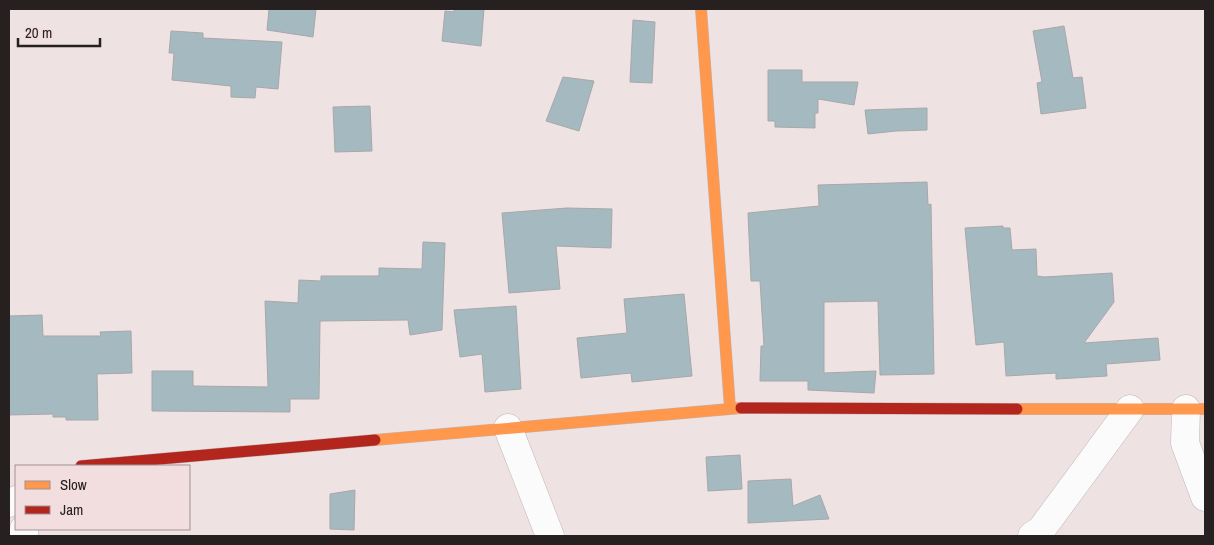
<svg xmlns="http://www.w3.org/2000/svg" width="1214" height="545" font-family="'Archivo Narrow',sans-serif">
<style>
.building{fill:#a4bac0;stroke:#a9a7a8}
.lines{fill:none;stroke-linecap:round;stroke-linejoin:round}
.street-casing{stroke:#c0b7b8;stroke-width:29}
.slow-casing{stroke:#c0b7b8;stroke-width:12}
.jam-casing{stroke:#c0b7b8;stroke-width:12}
.street{stroke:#fcfbfb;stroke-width:28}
.slow{stroke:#ff974d;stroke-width:11}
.jam{stroke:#b3261e;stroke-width:11}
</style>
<rect width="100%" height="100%" fill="#eee2e3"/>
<path class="building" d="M 269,9 L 316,9 L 313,37 L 267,30 Z
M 454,9 L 484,9 L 481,46 L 442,41 L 445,11 L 454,12 Z
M 633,20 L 655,22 L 652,83 L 630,82 Z
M 1064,26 L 1073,78 L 1082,77 L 1086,108 L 1041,114 L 1037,83 L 1042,82 L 1033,31 Z
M 171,31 L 203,33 L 203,38 L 282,42 L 278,89 L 256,87 L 255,98 L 231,97 L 231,86 L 172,80 L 174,53 L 169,53 Z
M 768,70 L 802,70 L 802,82 L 858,82 L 854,105 L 818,99 L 818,113 L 815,113 L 815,128 L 775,127 L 775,121 L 768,121 Z
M 563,77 L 594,81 L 579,131 L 546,121 Z
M 370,106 L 372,151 L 335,152 L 333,107 Z
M 927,108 L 927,130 L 896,131 L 868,134 L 865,110 Z
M 927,182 L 928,205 L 931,204 L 934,374 L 880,375 L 878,301 L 824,302 L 824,373 L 876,371 L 874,393 L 808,390 L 808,381 L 760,381 L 761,346 L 764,346 L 760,281 L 751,281 L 748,213 L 819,206 L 818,185 Z
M 567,208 L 612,209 L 611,248 L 556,246 L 560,289 L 509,293 L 502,213 Z
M 1003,226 L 1003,228 L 1010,228 L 1012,250 L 1036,249 L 1037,276 L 1044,277 L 1112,273 L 1114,302 L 1084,343 L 1158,338 L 1160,360 L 1106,364 L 1107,376 L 1056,379 L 1056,373 L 1006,376 L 1004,342 L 976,345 L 965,228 Z
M 423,242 L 445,243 L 442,330 L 410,335 L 408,320 L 320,321 L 319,399 L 290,399 L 290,412 L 152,411 L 152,371 L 193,371 L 193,386 L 268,387 L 265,301 L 298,303 L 299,280 L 321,281 L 321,276 L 379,276 L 379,268 L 422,269 Z
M 684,294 L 692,376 L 632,382 L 631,373 L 581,378 L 577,338 L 627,333 L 624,299 Z
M 516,306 L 521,389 L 485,392 L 482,354 L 460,357 L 454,310 Z
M 42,315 L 43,336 L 101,336 L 100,332 L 131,331 L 132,373 L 97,374 L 98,420 L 66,420 L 66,417 L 53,417 L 53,414 L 9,415 L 9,316 Z
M 740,455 L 742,489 L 708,491 L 706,457 Z
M 791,479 L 793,506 L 820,495 L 829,519 L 748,523 L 748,481 Z
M 355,490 L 354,530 L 330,529 L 330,494 Z"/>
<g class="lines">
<g class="street-casing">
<path id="street" d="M 1186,409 L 1185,443 L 1205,497
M 508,428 L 550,536
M 9,503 L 16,500
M 24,529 L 24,536
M 1032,536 L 1041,530 L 1130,409"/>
</g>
<g class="slow-casing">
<path id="slow" d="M 701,9 L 730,408
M 1017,409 L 1205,409
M 375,440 L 741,408"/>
</g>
<g class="jam-casing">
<path id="jam" d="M 741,408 L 1017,409
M 81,466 L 375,440"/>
</g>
<use href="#street" class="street"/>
<use href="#slow" class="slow"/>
<use href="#jam" class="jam"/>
</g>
<rect width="1214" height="545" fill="none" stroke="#272021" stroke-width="20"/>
<rect x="15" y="465" width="175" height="65" fill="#f2dedf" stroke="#a19293"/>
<rect x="25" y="481" width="25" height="8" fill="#ff974d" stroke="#a19293"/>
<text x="60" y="490" font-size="15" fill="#272021">Slow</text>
<rect x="25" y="506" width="25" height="8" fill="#b3261e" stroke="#a19293"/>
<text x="60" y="515" font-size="15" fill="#272021">Jam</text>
<path d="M18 38v8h82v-8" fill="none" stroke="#272021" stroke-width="2.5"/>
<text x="25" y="38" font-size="15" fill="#272021" stroke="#f2dedf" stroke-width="4" paint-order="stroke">20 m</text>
</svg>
